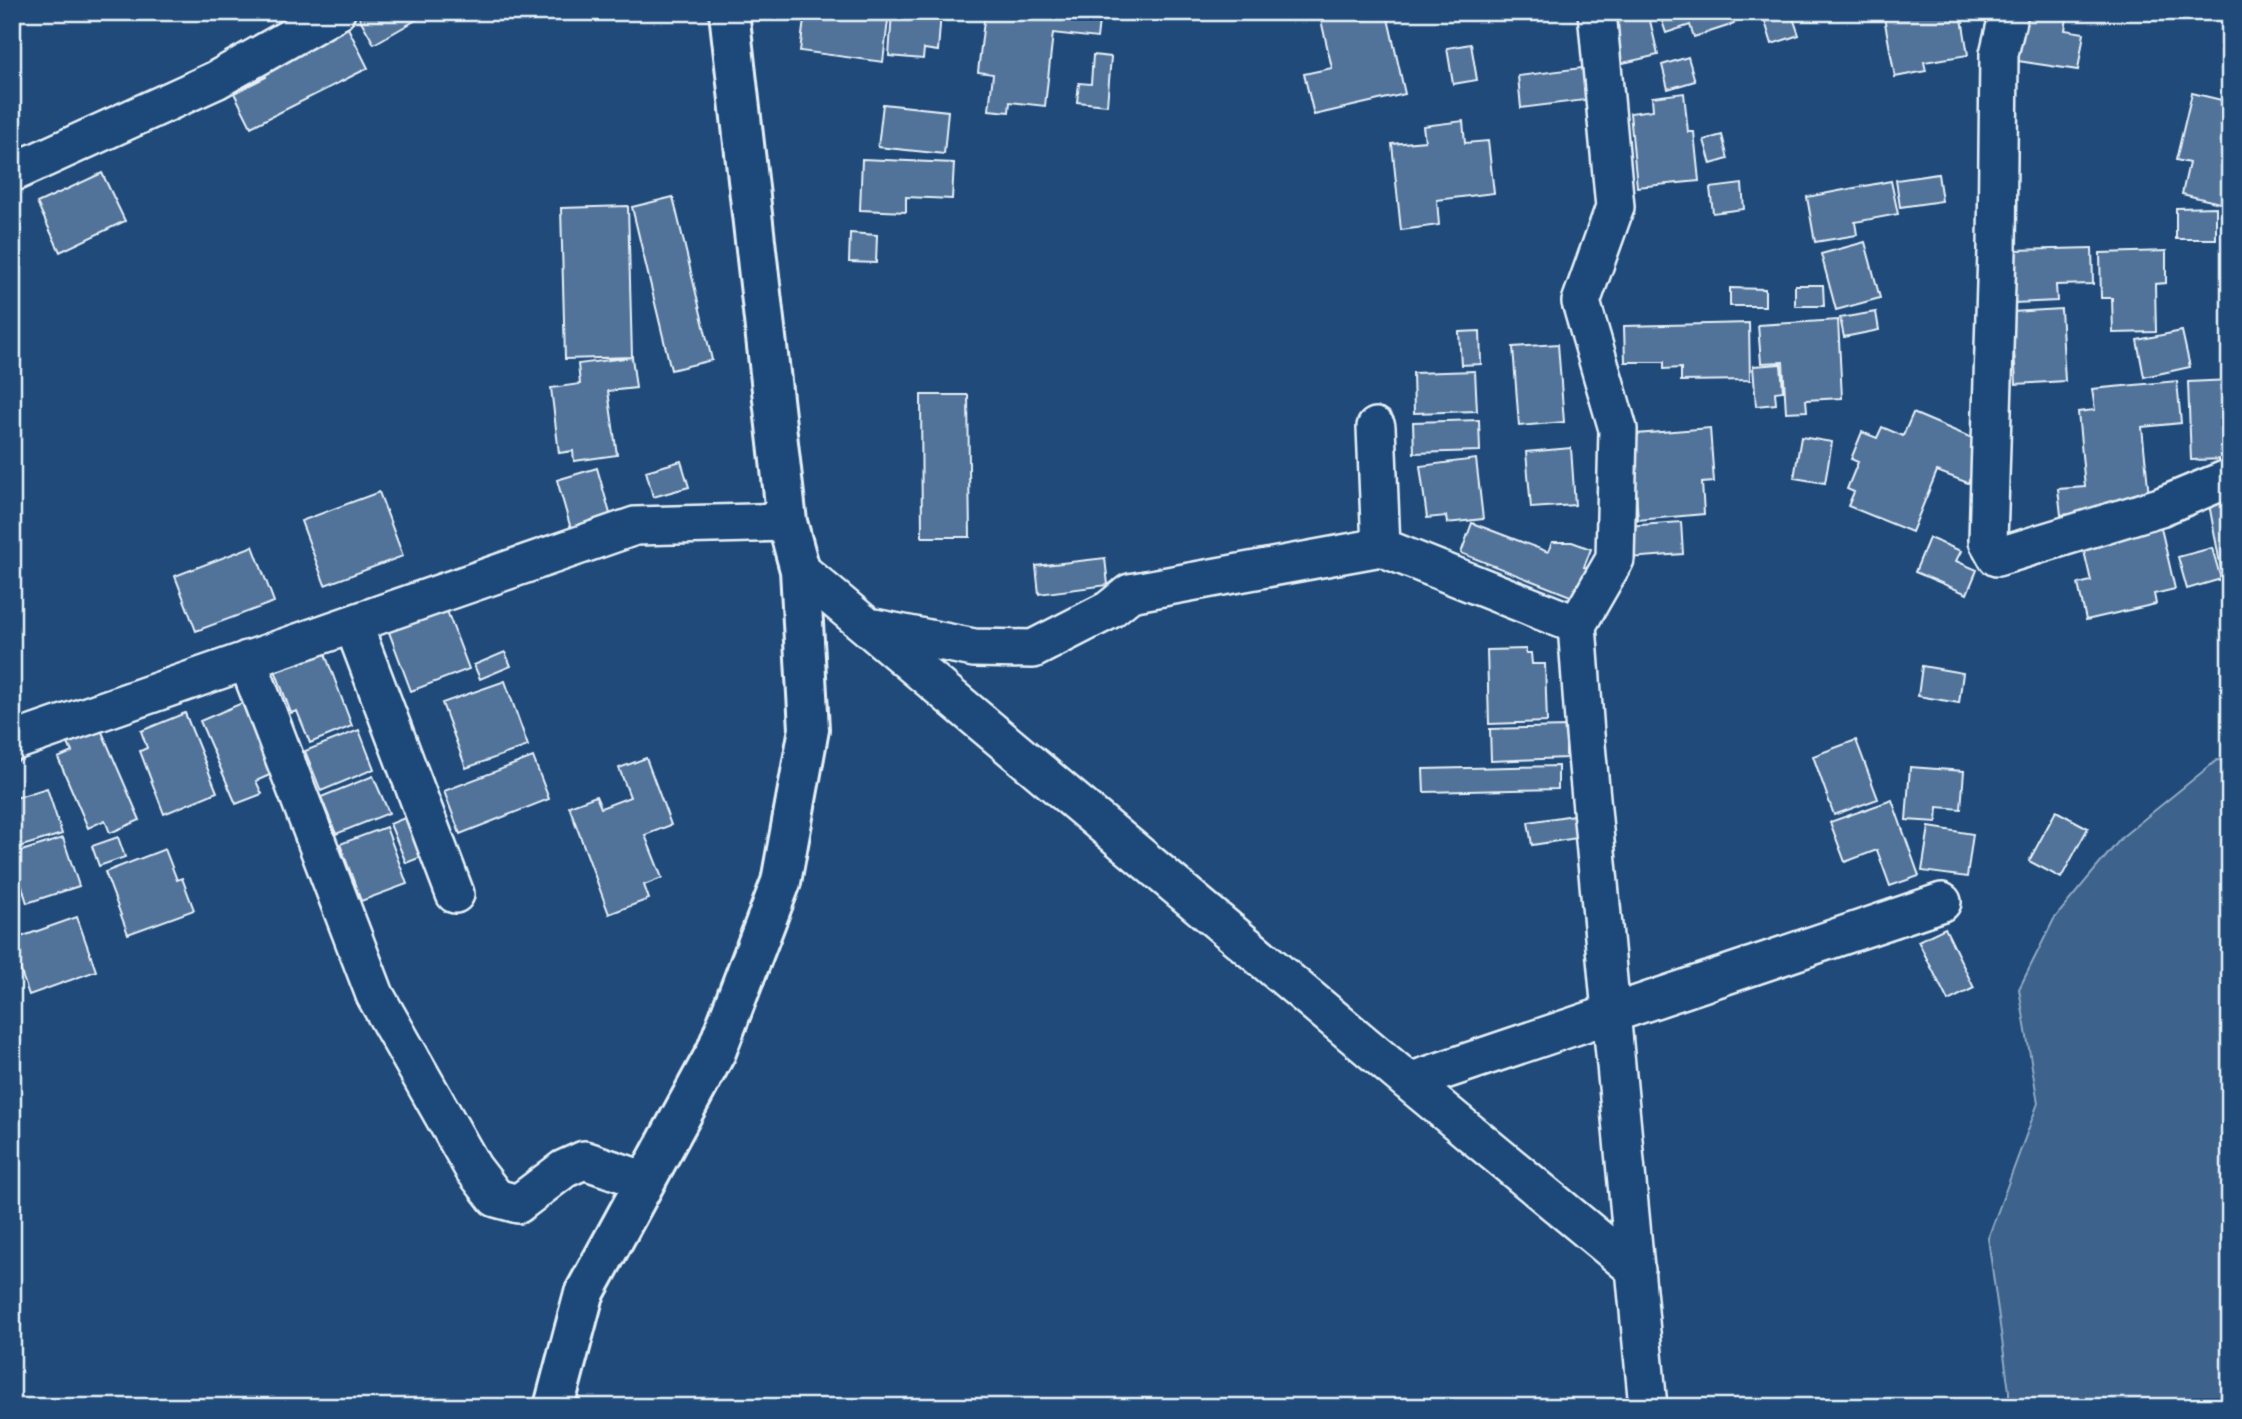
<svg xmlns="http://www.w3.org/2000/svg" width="2242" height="1419" font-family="'Indie Flower',sans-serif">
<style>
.green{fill:#3c628c;stroke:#92aac2;stroke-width:2}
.building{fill:#517399;stroke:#e8f1f8;stroke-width:2}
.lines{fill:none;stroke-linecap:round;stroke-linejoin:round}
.minor-casing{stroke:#e8f1f8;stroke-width:42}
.tertiary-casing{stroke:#e8f1f8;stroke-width:44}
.minor{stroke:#1f4a7a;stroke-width:37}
.tertiary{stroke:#1f4a7a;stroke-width:38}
</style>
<rect width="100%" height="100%" fill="#1f4a7a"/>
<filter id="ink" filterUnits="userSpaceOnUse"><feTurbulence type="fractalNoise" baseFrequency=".0143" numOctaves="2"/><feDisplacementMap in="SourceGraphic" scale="14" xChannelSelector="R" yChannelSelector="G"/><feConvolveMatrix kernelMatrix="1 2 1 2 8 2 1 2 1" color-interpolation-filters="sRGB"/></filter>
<g filter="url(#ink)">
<path class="green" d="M 2217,760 L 2230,762 L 2230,1407 L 2009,1407 L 2009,1391 L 1988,1238 L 2038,1103 L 2019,989 L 2054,919 L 2122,837 Z"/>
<path class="building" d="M 356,12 L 430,12 L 374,44 Z
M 805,12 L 889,12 L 883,62 L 800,51 Z
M 892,12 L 941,12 L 938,51 L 924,49 L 923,59 L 889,56 Z
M 985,12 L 1100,12 L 1097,38 L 1053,33 L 1045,106 L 1010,102 L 1009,112 L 989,110 L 993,74 L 978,72 Z
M 1354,12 L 1358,12 L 1360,20 L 1387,14 L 1405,94 L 1314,115 L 1304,74 L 1332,68 L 1321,20 Z
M 1603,12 L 1648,12 L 1658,55 L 1614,65 Z
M 1659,12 L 1730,12 L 1734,24 L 1694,37 L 1690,25 L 1666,33 Z
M 1762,12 L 1791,12 L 1799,35 L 1772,44 Z
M 1883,12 L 1961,12 L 1968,55 L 1924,62 L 1926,71 L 1895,77 Z
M 2018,12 L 2068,12 L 2065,30 L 2084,33 L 2078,70 L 2011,60 Z
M 345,22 L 368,68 L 251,127 L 234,93 L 266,77 L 260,64 Z
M 1471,44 L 1477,80 L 1453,84 L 1447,48 Z
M 1093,55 L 1111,57 L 1107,105 L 1077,102 L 1079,83 L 1091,84 Z
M 1688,57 L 1695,81 L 1668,89 L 1662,65 Z
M 1589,67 L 1593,99 L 1521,108 L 1518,76 Z
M 1684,93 L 1688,132 L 1694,132 L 1699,181 L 1637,187 L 1630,113 L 1653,110 L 1652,97 Z
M 2192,93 L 2230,102 L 2230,198 L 2228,205 L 2182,194 L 2189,163 L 2176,160 Z
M 883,104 L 948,111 L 944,154 L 878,147 Z
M 1463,121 L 1465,143 L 1488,141 L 1494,193 L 1437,200 L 1439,225 L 1401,230 L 1392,144 L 1425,141 L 1423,126 Z
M 1722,135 L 1728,159 L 1711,164 L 1704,140 Z
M 862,159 L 954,163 L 952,199 L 906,197 L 906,212 L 860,210 Z
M 102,173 L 125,221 L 60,252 L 37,203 Z
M 1938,174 L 1942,201 L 1900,207 L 1896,180 Z
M 1891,181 L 1898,214 L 1855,222 L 1857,235 L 1815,242 L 1807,197 Z
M 1742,184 L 1744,209 L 1713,213 L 1710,188 Z
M 673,197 L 712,360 L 671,370 L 632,207 Z
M 628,206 L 632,357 L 565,359 L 561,208 Z
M 2216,207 L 2216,239 L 2176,239 L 2176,208 Z
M 850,233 L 877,235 L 876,263 L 849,262 Z
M 1865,242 L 1880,298 L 1836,310 L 1821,254 Z
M 2092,248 L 2093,284 L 2056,285 L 2057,301 L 2014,303 L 2013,250 Z
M 2166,251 L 2166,283 L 2155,284 L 2156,332 L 2113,333 L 2112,298 L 2101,298 L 2100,253 Z
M 1795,285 L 1823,285 L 1824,306 L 1795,306 Z
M 1730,288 L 1765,289 L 1765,306 L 1730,306 Z
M 2061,309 L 2065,381 L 2016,384 L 2012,312 Z
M 1876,312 L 1879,330 L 1844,337 L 1840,318 Z
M 1838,320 L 1842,398 L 1806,400 L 1807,411 L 1786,412 L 1783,362 L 1761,363 L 1758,325 Z
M 1749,323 L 1750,380 L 1681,381 L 1681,368 L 1664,369 L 1664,362 L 1625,362 L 1624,326 Z
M 1480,331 L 1481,364 L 1461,365 L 1459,332 Z
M 2182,331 L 2190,367 L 2144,377 L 2137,340 Z
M 1558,344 L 1564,422 L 1519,426 L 1513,347 Z
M 632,357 L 636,388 L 608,391 L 617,455 L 574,461 L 573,451 L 559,453 L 551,388 L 580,384 L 578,364 Z
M 1781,364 L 1783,391 L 1775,392 L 1776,404 L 1756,406 L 1753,366 Z
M 1475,371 L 1477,411 L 1414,413 L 1413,373 Z
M 2230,380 L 2230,459 L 2191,460 L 2188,382 Z
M 2177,381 L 2181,423 L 2142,427 L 2150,506 L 2061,515 L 2058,489 L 2085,487 L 2078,412 L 2095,410 L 2092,389 Z
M 921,395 L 968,395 L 970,537 L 922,537 Z
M 1913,413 L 1984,443 L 1968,483 L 1937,471 L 1912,532 L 1848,506 L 1854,492 L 1847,489 L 1858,462 L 1851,459 L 1862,432 L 1877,438 L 1882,427 L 1903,436 Z
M 1479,420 L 1480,451 L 1414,453 L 1413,422 Z
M 1710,428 L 1714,482 L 1702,483 L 1704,514 L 1638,520 L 1635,477 L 1624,435 Z
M 1801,437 L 1832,442 L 1825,483 L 1794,478 Z
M 1571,448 L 1575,505 L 1531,508 L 1526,452 Z
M 1476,459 L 1483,519 L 1447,523 L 1446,516 L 1427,518 L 1420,466 Z
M 681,461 L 689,487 L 653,497 L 646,471 Z
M 597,468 L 611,517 L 571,529 L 557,480 Z
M 2230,489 L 2230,568 L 2221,569 L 2207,493 Z
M 379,492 L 403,556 L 325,585 L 301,521 Z
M 2159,519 L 2175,589 L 2154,594 L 2156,604 L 2086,620 L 2078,584 L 2091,581 L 2081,538 Z
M 1681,522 L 1683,554 L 1629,558 L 1627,526 Z
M 1472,523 L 1548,552 L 1552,542 L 1572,542 L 1591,549 L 1584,567 L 1594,570 L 1583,601 L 1461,553 Z
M 1929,538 L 1961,551 L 1956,561 L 1977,570 L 1967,594 L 1915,572 Z
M 253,546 L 274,602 L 196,631 L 175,576 Z
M 2212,548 L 2221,579 L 2187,589 L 2178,557 Z
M 1105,558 L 1108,585 L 1039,594 L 1036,566 Z
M 444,603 L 469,669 L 411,691 L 386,624 Z
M 1526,649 L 1526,653 L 1531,653 L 1532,664 L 1545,664 L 1547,722 L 1489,724 L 1487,650 Z
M 324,651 L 352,726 L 310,743 L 297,711 L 291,713 L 275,670 Z
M 505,652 L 511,666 L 480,679 L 474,665 Z
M 1922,666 L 1963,673 L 1959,703 L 1918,696 Z
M 505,681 L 528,746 L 466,768 L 442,703 Z
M 242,703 L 272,774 L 256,781 L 262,794 L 236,804 L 200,721 Z
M 185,713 L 217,792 L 164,814 L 140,751 L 147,748 L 141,731 Z
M 99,725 L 140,820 L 110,833 L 105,820 L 88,828 L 58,758 L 72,752 L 66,739 Z
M 1566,727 L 1566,758 L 1491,761 L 1490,729 Z
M 359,730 L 374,769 L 321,791 L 305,751 Z
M 1856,740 L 1878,799 L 1834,815 L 1813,756 Z
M 533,757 L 549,799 L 460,834 L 444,791 Z
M 646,758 L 671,825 L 645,835 L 662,878 L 644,885 L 649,899 L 609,914 L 569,806 L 596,796 L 601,808 L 630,797 L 619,768 Z
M 1558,766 L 1558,789 L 1424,792 L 1423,769 Z
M 1910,767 L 1964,771 L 1961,809 L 1938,807 L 1937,822 L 1906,820 Z
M 373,776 L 389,813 L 336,834 L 321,797 Z
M 47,788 L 62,834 L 12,849 L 12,799 Z
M 1892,800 L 1919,876 L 1890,886 L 1877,850 L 1845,862 L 1830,822 Z
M 2056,811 L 2088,828 L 2061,878 L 2029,861 Z
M 419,812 L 434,852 L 406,863 L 390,824 Z
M 1587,813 L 1590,836 L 1532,845 L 1528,822 Z
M 386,827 L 407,884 L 361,901 L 340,844 Z
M 1929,827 L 1973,834 L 1967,877 L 1922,871 Z
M 118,837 L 125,857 L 99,866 L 92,846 Z
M 63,838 L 79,886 L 27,903 L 12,854 Z
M 165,849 L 177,880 L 182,878 L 194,910 L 128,934 L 105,872 Z
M 77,917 L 96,971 L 29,995 L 12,946 L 12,940 Z
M 1945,928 L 1974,988 L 1948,1001 L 1918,941 Z"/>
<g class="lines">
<g class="minor-casing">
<path id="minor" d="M 1597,12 L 1615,207 L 1581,302 L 1618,429 L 1615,559 L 1577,625 L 1585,734 L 1648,1407
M 2009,12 L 1999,54 L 1997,251 L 1988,541 L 1997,557 L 2160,507 L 2230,478
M 12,173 L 216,80 L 336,12
M 1376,427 L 1381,547
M 800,570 L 1409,1082 L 1636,1270
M 353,624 L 455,894
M 874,628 L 974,648 L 1033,649 L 1109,610 L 1130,593 L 1381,547 L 1577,625
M 247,660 L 375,995 L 473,1168 L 496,1198 L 518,1204 L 564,1169 L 584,1160 L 646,1181
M 12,742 L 635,526 L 787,522
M 1409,1082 L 1942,902"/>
</g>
<g class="tertiary-casing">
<path id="tertiary" d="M 554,1407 L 584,1294 L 716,1052 L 781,882 L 809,729 L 800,570 L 787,522 L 729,12"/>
</g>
<use href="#minor" class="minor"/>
<use href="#tertiary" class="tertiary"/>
</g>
</g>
<rect width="2242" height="1419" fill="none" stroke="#1f4a7a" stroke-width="42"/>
<rect x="21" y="21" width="2200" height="1377" fill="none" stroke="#e8f1f8" stroke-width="2.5" filter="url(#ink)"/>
</svg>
